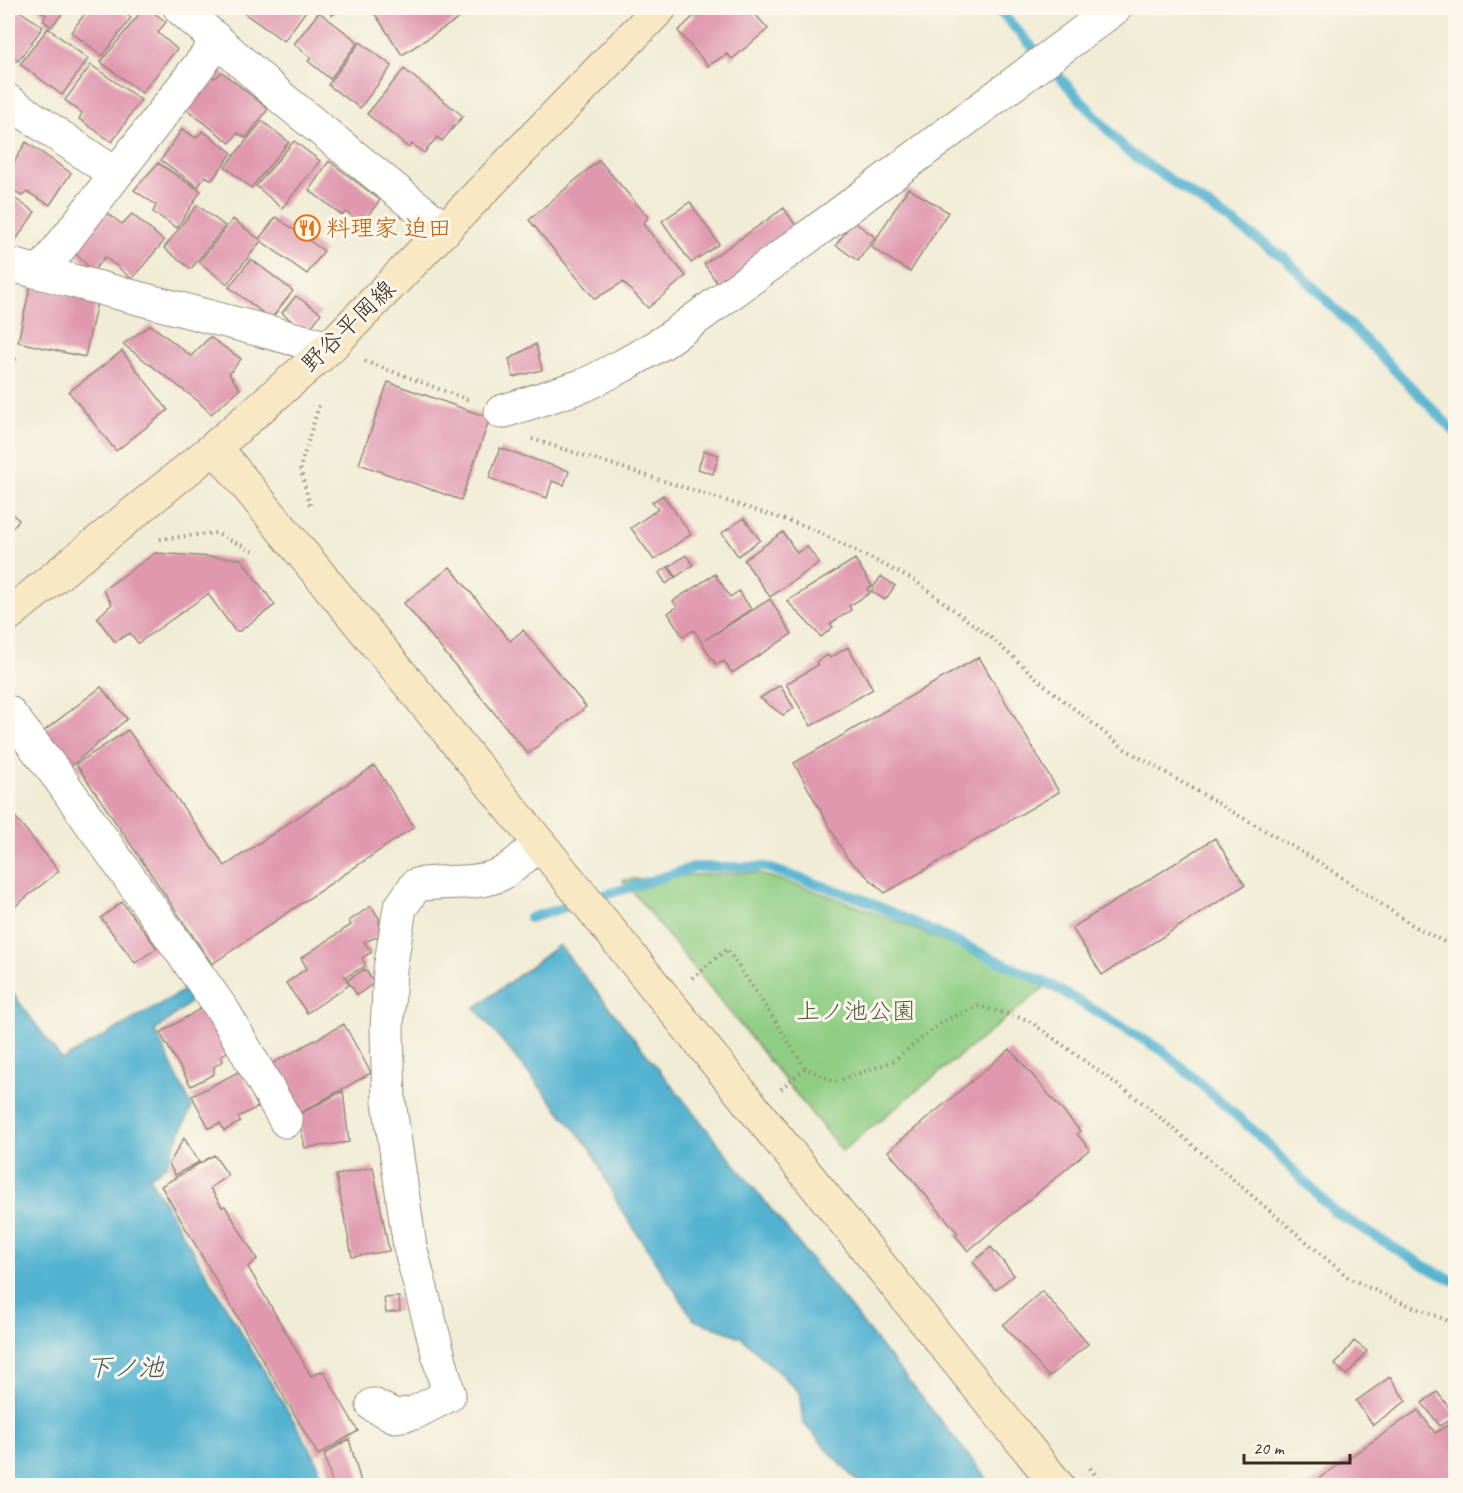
<svg xmlns="http://www.w3.org/2000/svg" width="1463" height="1493" font-family="Caveat,'Klee One',sans-serif">
<style>
.green{fill:#8fcd84;stroke:#657c51;stroke-width:1.5}
.water{fill:#52b2d0;stroke:#466e77;stroke-width:1.5}
.lines{fill:none;stroke-linecap:round;stroke-linejoin:round}
.stream{stroke:#52b2d0;stroke-width:10}
.building{fill:#e098af}
.street-casing{stroke:#968b7a;stroke-width:35}
.secondary-casing{stroke:#968b7a;stroke-width:35}
.path{stroke:#968b7a;stroke-width:4;stroke-dasharray:1.5 4.5;stroke-linecap:butt}
.street{stroke:#fff;stroke-width:33}
.secondary{stroke:#f8e8c3;stroke-width:33}
.labels{text-anchor:middle;dominant-baseline:central;stroke-width:6;stroke-linejoin:round;paint-order:stroke}
.food-label{font-size:24px;fill:#c56008;stroke:#fbf7ec;text-anchor:start}
.street-label{font-size:24px;fill:#3b2a1e;stroke:#fbf7ec}
.park-label{font-size:24px;fill:#545b3d;stroke:#fbf7ec}
.water-label{font-size:26px;font-style:italic;fill:#435a5c;stroke:#fbf7ec}
</style>
<rect width="100%" height="100%" fill="#fbf7ec"/>
<filter id="ink" filterUnits="userSpaceOnUse"><feTurbulence type="fractalNoise" baseFrequency=".0167" numOctaves="2"/><feDisplacementMap in="SourceGraphic" scale="12" xChannelSelector="R" yChannelSelector="G"/><feConvolveMatrix kernelMatrix="1 2 1 2 8 2 1 2 1" color-interpolation-filters="sRGB"/></filter>
<filter id="wash" filterUnits="userSpaceOnUse"><feTurbulence type="fractalNoise" baseFrequency=".008" numOctaves="4" result="noise"/><feDisplacementMap in="SourceGraphic" scale="24" xChannelSelector="R" yChannelSelector="G"/><feGaussianBlur stdDeviation="1.35" result="paint"/><feColorMatrix in="noise" values="0 0 0 0 0 0 0 0 0 0 0 0 0 0 0 0 0 1.4 0 .05"/><feComposite in="paint" operator="in"/></filter>
<g filter="url(#wash)">
<rect width="100%" height="100%" fill="#f1ecd5"/>
<path class="green" d="M 757,873 C 856,901 951,943 1045,987 L 842,1151 L 623,880 L 707,874 Z"/>
<path class="water" d="M 559,945 L 992,1485 L 860,1485 L 803,1423 L 799,1392 L 741,1337 L 694,1320 L 619,1206 L 590,1148 L 475,1008 Z
M 8,987 L 62,1060 L 190,987 L 200,994 L 155,1031 L 192,1107 L 166,1165 L 149,1177 L 314,1455 L 325,1485 L 8,1485 Z"/>
<g class="lines">
<path class="stream" d="M 997,8 L 1126,150 L 1285,258 L 1456,433
M 530,918 L 695,867 L 765,867 L 862,899 L 1051,985 L 1163,1051 L 1255,1132 L 1335,1212 L 1426,1267 L 1456,1282"/>
</g>
<g id="blocks">
<path class="building" d="M 9,8 L 15,8 L 43,27 L 18,61 L 8,54 L 8,10 Z
M 36,8 L 67,8 L 51,27 L 43,20 L 46,15 Z
M 89,8 L 117,8 L 131,18 L 103,56 L 71,32 Z
M 144,8 L 148,8 L 166,22 L 158,33 L 177,49 L 142,93 L 101,62 Z
M 250,8 L 308,8 L 284,41 L 245,14 Z
M 327,8 L 344,8 L 332,15 Z
M 371,8 L 475,8 L 402,55 Z
M 695,8 L 750,8 L 768,29 L 732,59 L 727,54 L 708,66 L 678,31 L 694,16 L 691,11 Z
M 319,12 L 358,42 L 330,79 L 308,61 L 311,58 L 294,44 Z
M 48,28 L 88,59 L 62,95 L 20,64 Z
M 360,42 L 392,66 L 360,108 L 328,85 Z
M 91,65 L 141,100 L 112,142 L 79,119 L 82,113 L 65,100 Z
M 404,69 L 463,116 L 442,141 L 437,137 L 424,153 L 412,144 L 409,148 L 367,114 Z
M 222,72 L 268,109 L 246,138 L 238,133 L 230,143 L 186,109 L 211,76 L 215,78 Z
M 262,121 L 289,142 L 251,188 L 225,167 Z
M 8,128 L 15,133 L 8,145 Z
M 182,129 L 196,138 L 203,131 L 232,153 L 212,180 L 205,176 L 198,187 L 161,160 Z
M 294,141 L 320,161 L 282,208 L 256,186 Z
M 26,142 L 71,173 L 50,205 L 27,192 L 22,196 L 8,186 L 8,172 Z
M 599,160 L 648,217 L 643,224 L 686,276 L 648,308 L 623,282 L 595,299 L 529,220 Z
M 329,161 L 380,200 L 362,223 L 346,212 L 342,215 L 309,190 Z
M 158,163 L 201,191 L 177,228 L 153,212 L 156,205 L 134,190 Z
M 908,188 L 948,212 L 910,272 L 871,247 Z
M 8,194 L 35,212 L 9,250 L 8,249 Z
M 690,202 L 719,244 L 691,263 L 662,221 Z
M 197,205 L 225,226 L 191,269 L 164,248 Z
M 784,208 L 802,235 L 722,290 L 704,264 Z
M 104,211 L 122,224 L 132,214 L 164,241 L 132,279 L 105,257 L 93,271 L 74,252 Z
M 276,217 L 324,251 L 307,274 L 261,241 L 227,284 L 199,262 L 233,219 L 259,239 Z
M 853,221 L 875,237 L 858,261 L 836,245 Z
M 251,259 L 293,291 L 271,319 L 229,287 Z
M 8,278 L 13,279 L 8,296 Z
M 30,287 L 97,302 L 85,357 L 18,342 Z
M 296,296 L 321,313 L 311,328 L 301,328 L 282,313 Z
M 151,325 L 191,356 L 210,337 L 241,359 L 229,374 L 240,389 L 211,414 L 198,401 L 123,344 Z
M 536,344 L 542,370 L 513,377 L 509,359 Z
M 122,351 L 168,410 L 116,451 L 69,392 Z
M 8,352 L 16,359 L 8,369 Z
M 388,382 L 490,418 L 461,500 L 359,464 Z
M 500,448 L 569,471 L 564,485 L 552,481 L 547,498 L 489,478 Z
M 704,451 L 719,455 L 713,474 L 698,469 Z
M 663,495 L 691,534 L 654,560 L 631,528 L 658,509 L 652,502 Z
M 8,510 L 19,520 L 8,533 Z
M 744,518 L 760,540 L 738,556 L 722,533 Z
M 783,532 L 797,553 L 807,546 L 819,563 L 770,597 L 744,560 Z
M 155,553 L 241,559 L 275,605 L 240,631 L 235,631 L 208,594 L 138,643 L 130,633 L 115,642 L 97,618 L 112,604 L 103,590 Z
M 686,555 L 693,565 L 676,577 L 669,567 Z
M 855,559 L 872,586 L 867,589 L 870,593 L 849,606 L 851,610 L 830,624 L 833,627 L 821,637 L 787,601 Z
M 450,567 L 510,641 L 523,630 L 586,707 L 528,754 L 404,603 Z
M 668,567 L 675,577 L 666,584 L 659,573 Z
M 715,574 L 730,597 L 739,591 L 751,609 L 705,640 L 770,599 L 792,634 L 732,673 L 724,661 L 716,665 L 694,630 L 683,637 L 668,613 L 677,607 L 673,601 Z
M 881,576 L 895,586 L 885,600 L 871,591 Z
M 848,647 L 873,689 L 811,726 L 786,684 L 818,665 L 816,662 L 828,655 L 830,658 Z
M 979,657 L 1059,792 L 885,893 L 847,858 L 794,763 Z
M 780,685 L 794,708 L 783,715 L 760,698 Z
M 101,687 L 127,719 L 71,766 L 44,731 Z
M 128,730 L 225,866 L 374,766 L 379,772 L 414,827 L 212,964 L 76,764 Z
M 8,808 L 59,871 L 13,908 L 8,902 Z
M 1215,838 L 1245,885 L 1102,975 L 1072,928 Z
M 122,902 L 157,948 L 135,963 L 101,918 Z
M 371,906 L 379,918 L 380,936 L 364,942 L 372,952 L 362,958 L 366,966 L 345,977 L 344,975 L 349,985 L 307,1013 L 286,983 L 307,968 L 301,958 L 351,925 L 349,921 Z
M 365,969 L 374,983 L 357,995 L 347,980 Z
M 203,1007 L 228,1051 L 221,1056 L 223,1061 L 214,1067 L 214,1074 L 191,1086 L 160,1033 Z
M 344,1024 L 371,1073 L 298,1114 L 271,1064 Z
M 1010,1049 L 1080,1131 L 1077,1134 L 1090,1149 L 968,1251 L 955,1235 L 958,1233 L 888,1151 Z
M 240,1071 L 258,1107 L 238,1117 L 240,1122 L 224,1131 L 220,1123 L 209,1128 L 192,1096 Z
M 343,1091 L 349,1142 L 305,1148 L 298,1115 Z
M 184,1138 L 199,1162 L 175,1175 L 169,1164 Z
M 214,1155 L 228,1175 L 210,1188 L 222,1207 L 225,1206 L 257,1259 L 248,1267 L 311,1376 L 322,1371 L 324,1372 L 358,1431 L 318,1455 L 161,1186 Z
M 373,1167 L 389,1251 L 352,1257 L 336,1175 Z
M 991,1247 L 1014,1275 L 995,1290 L 973,1262 Z
M 1042,1291 L 1088,1344 L 1049,1377 L 1003,1325 Z
M 399,1297 L 400,1311 L 386,1313 L 384,1298 Z
M 1354,1341 L 1367,1351 L 1347,1375 L 1335,1365 Z
M 1390,1377 L 1406,1401 L 1373,1425 L 1356,1401 Z
M 1437,1392 L 1455,1415 L 1440,1426 L 1422,1403 Z
M 1418,1410 L 1435,1433 L 1456,1420 L 1456,1486 L 1308,1486 Z
M 349,1439 L 362,1486 L 333,1486 L 324,1454 Z"/>
</g>
</g>
<g filter="url(#ink)">
<use href="#blocks" fill-opacity="0" stroke="#968b7a" stroke-width="1.5"/>
<g class="lines">
<g class="street-casing">
<path id="street" d="M 218,41 L 283,99 L 445,230
M 8,101 L 115,174
M 8,264 L 329,348
M 41,272 L 218,41 L 180,8
M 501,412 L 585,385 L 624,365 L 664,342 L 838,215 L 1115,8
M 8,712 L 57,775 L 224,1012 L 286,1121
M 373,1405 L 395,1416 L 414,1413 L 449,1395 L 410,1247 L 389,1101 L 387,1030 L 390,969 L 400,908 L 416,885 C 444,880 472,886 499,875 C 513,869 527,853 540,844"/>
</g>
<g class="secondary-casing">
<path id="secondary" d="M 215,447 L 540,844 L 1058,1486
M 8,615 L 215,447 L 329,348 L 660,8"/>
</g>
<path class="path" d="M 365,361 L 471,401
M 532,439 L 808,527 L 914,580 L 990,637 L 1049,689 L 1125,749 L 1317,861 L 1414,926 L 1456,948
M 310,505 L 300,468 L 320,402
M 160,539 L 216,533 L 253,551
M 692,978 L 727,949 L 776,1022 L 805,1068 L 835,1082 L 893,1061 L 945,1020 L 979,1006 L 1028,1020 L 1143,1103 L 1349,1278 L 1391,1298 L 1456,1324
M 781,1089 L 805,1068
M 1090,1468 L 1104,1486"/>
<use href="#street" class="street"/>
<use href="#secondary" class="secondary"/>
</g>
</g>
<defs>
<g id="restaurant-ring" transform="scale(1.35)"><circle r="9.5" fill="#fbf7ec" stroke="#e8710a" stroke-width="1.5"/><path d="M-5-6h1v4h1v-4h1v4h1v-4h1v5L-1.5 .5V6h-2V.5L-5-1ZM5-6V6H3V1.5H1.5Q1.5-4 5-6Z" fill="#e8710a"/></g>
</defs>
<g fill-rule="evenodd">
<use href="#restaurant-ring" x="307" y="228"/>
</g>
<g class="labels">
<g class="food-label">
<text x="326" y="228">料理家 迫田</text>
</g>
<g class="street-label">
<text transform="translate(348 326) rotate(-44)">野谷平岡線</text>
</g>
<g class="park-label">
<text x="856" y="1011">上ノ池公園</text>
</g>
<g class="water-label">
<text x="125" y="1367">下ノ池</text>
</g>
</g>
<rect width="1463" height="1493" fill="none" stroke="#fbf7ec" stroke-width="30"/>
<path d="M1244 1454v9h106v-9" fill="none" stroke="#3b2a1e" stroke-width="3"/>
<text x="1253" y="1454" font-size="18" fill="#3b2a1e" stroke="#fbf7ec" stroke-width="4.5" paint-order="stroke">20 m</text>
</svg>
